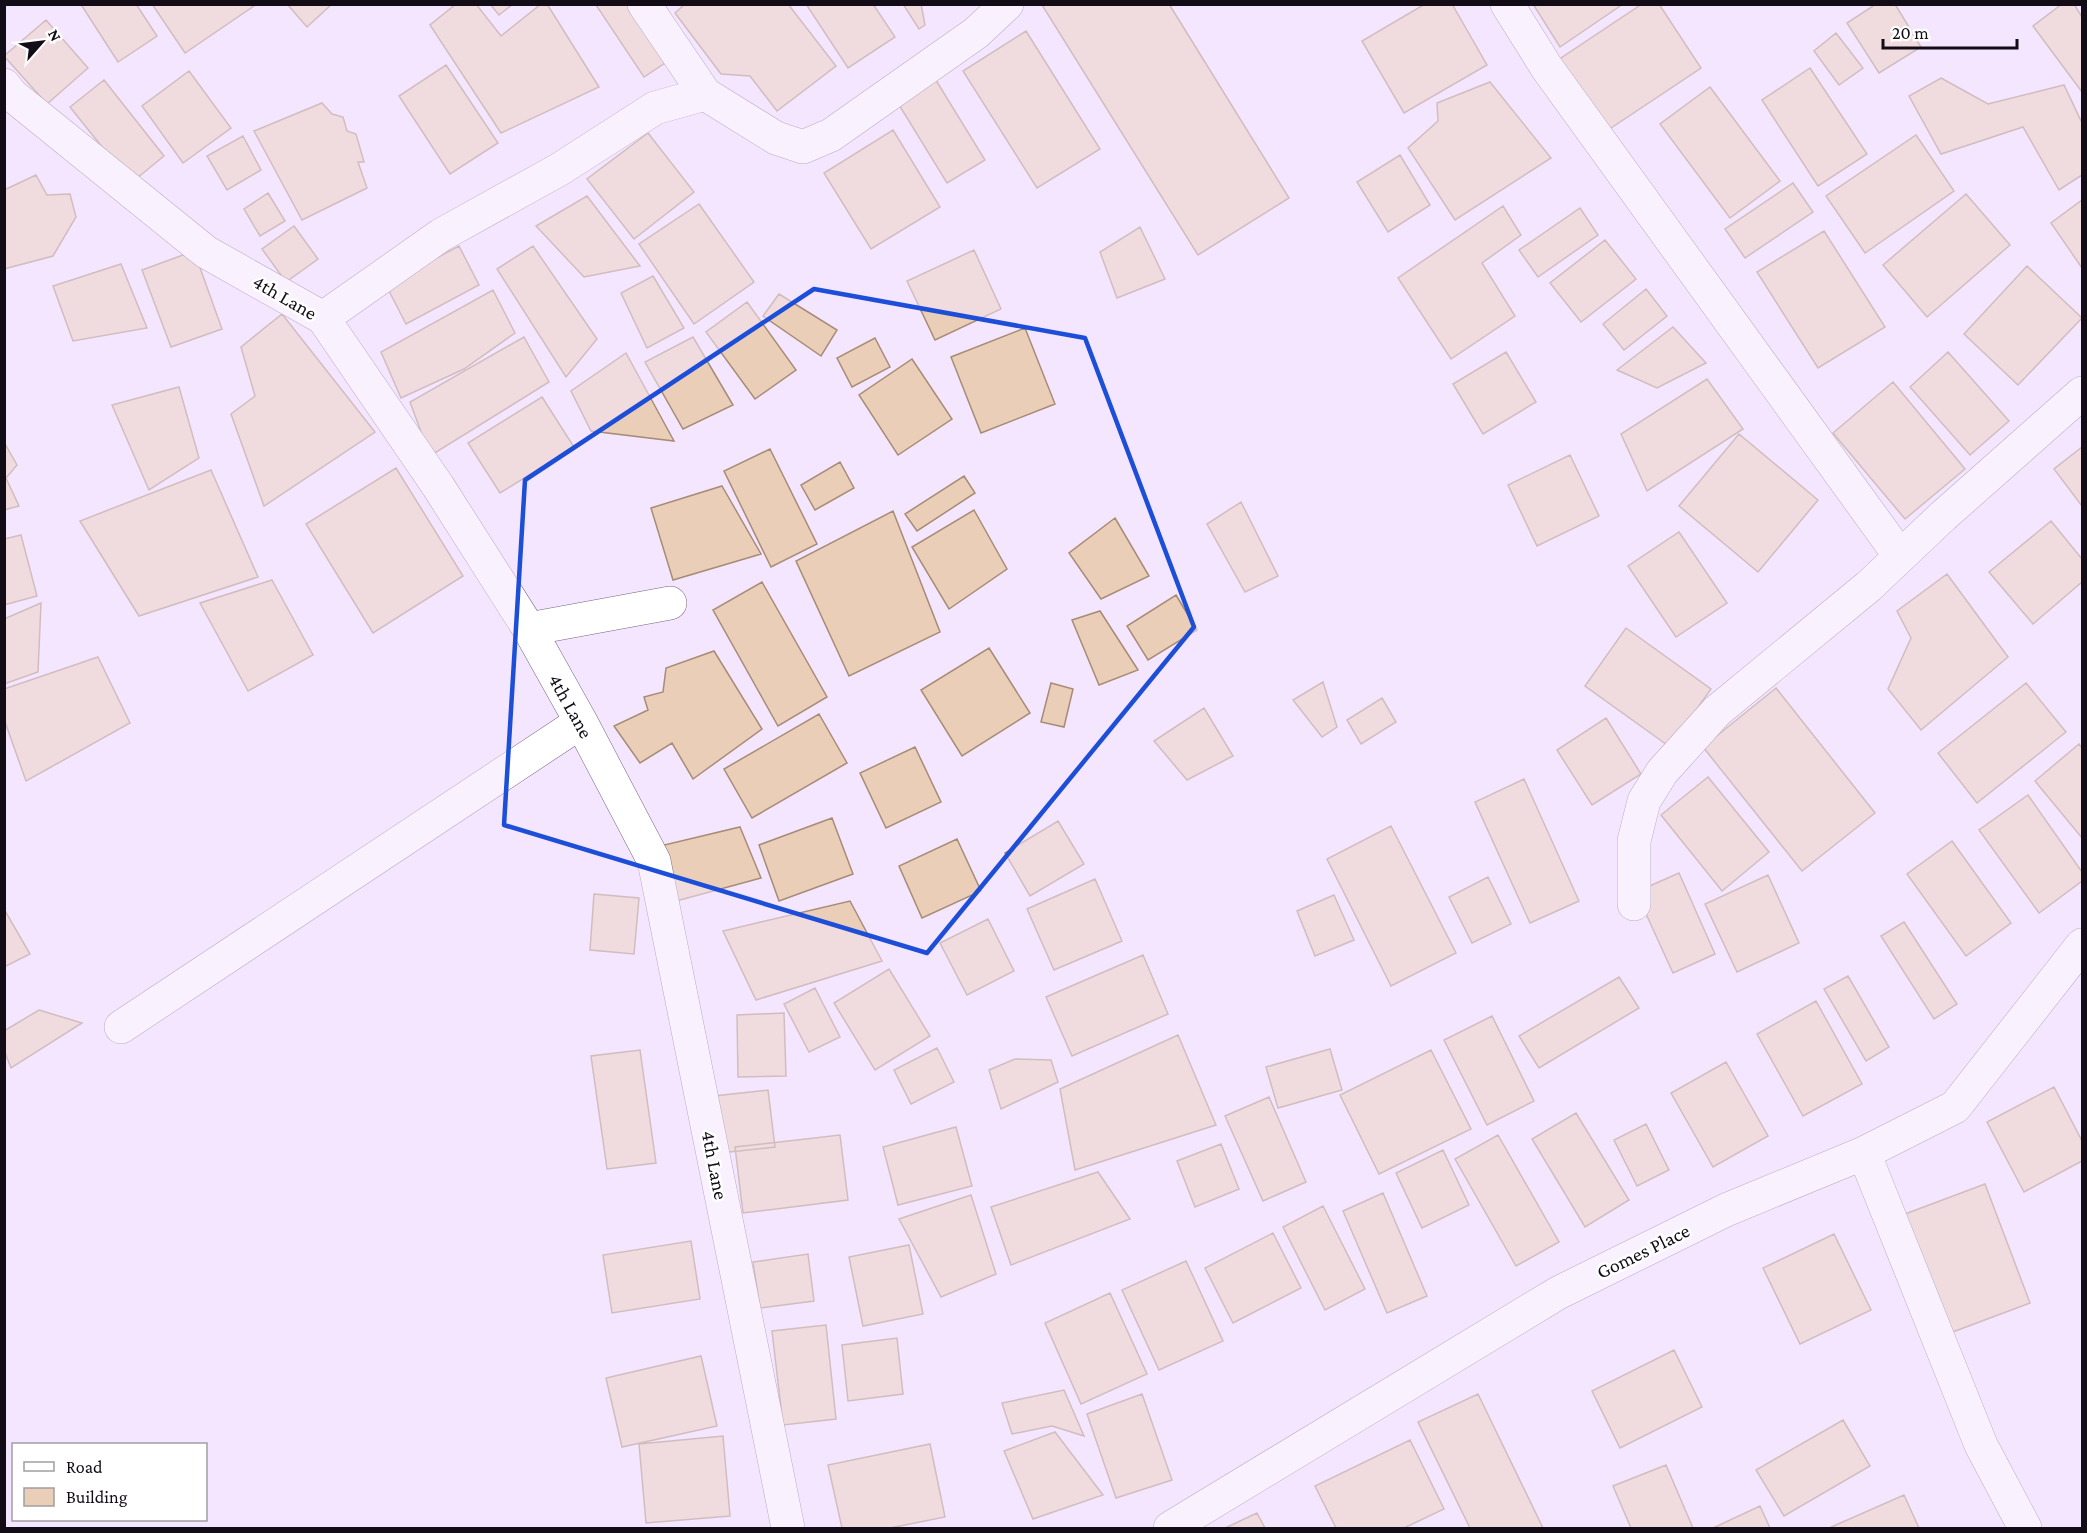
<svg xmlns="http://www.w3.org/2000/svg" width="2087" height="1533" font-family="'Crimson Pro',serif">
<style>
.building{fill:#ebceb8;stroke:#a68c77;stroke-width:1.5}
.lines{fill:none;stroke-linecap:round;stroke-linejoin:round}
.street-casing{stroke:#756680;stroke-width:34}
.street{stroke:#fff;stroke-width:33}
.marked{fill:none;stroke:#1d4ed8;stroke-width:4.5;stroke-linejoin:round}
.labels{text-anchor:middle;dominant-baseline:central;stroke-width:5;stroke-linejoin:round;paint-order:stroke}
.street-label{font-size:20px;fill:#120c16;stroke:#fff}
</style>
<rect width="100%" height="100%" fill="#f4e6fe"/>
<path class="building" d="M 84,4 L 136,4 L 157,36 L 118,62 L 82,6 Z
M 152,4 L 257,4 L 185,53 Z
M 287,4 L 332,4 L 307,27 Z
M 456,4 L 476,4 L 501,36 L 541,4 L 547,4 L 599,87 L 501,133 L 430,25 Z
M 490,4 L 513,4 L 499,15 Z
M 635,4 L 671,59 L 644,77 L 596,5 Z
M 685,4 L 788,4 L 836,66 L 777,111 L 750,76 L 721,74 L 675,13 Z
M 806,4 L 873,4 L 895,37 L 848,68 Z
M 903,4 L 921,4 L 925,25 L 919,29 Z
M 1169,4 L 1289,198 L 1198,255 L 1042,5 Z
M 1425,4 L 1452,4 L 1487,65 L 1404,113 L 1362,41 Z
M 1533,4 L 1623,4 L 1560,47 Z
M 1642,4 L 1659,4 L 1701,68 L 1605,132 L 1558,60 Z
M 1876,4 L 1895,4 L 1921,47 L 1879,73 L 1847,23 Z
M 2062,4 L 2074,4 L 2082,17 L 2082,92 L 2033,26 Z
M 46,20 L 88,68 L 47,104 L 4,56 Z
M 1026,31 L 1100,149 L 1037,188 L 963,71 Z
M 1836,33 L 1863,68 L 1839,85 L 1814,51 Z
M 446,65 L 498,143 L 450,174 L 399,96 Z
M 1810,68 L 1867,154 L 1818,186 L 1762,100 Z
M 189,71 L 231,128 L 183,163 L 142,106 Z
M 934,77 L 985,160 L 947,183 L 896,100 Z
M 1941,78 L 1988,104 L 2064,85 L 2082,123 L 2082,175 L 2059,190 L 2023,127 L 1941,154 L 1909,96 Z
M 104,80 L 164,156 L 131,183 L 70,107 Z
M 1490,82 L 1551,158 L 1455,220 L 1408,148 L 1438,121 L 1437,103 Z
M 1710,87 L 1780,181 L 1730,218 L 1660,124 Z
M 322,103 L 332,114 L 343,117 L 347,131 L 356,134 L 364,162 L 358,162 L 367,188 L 302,220 L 254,131 Z
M 893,130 L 940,207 L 871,249 L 824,173 Z
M 648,133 L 694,192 L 634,239 L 587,179 Z
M 1916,135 L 1954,191 L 1865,253 L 1826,196 Z
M 243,136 L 261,170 L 227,190 L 207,156 Z
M 1400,155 L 1430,205 L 1388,232 L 1357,182 Z
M 36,175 L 47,195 L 70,194 L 76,217 L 53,256 L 4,269 L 4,190 Z
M 1793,183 L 1813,212 L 1745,258 L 1725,229 Z
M 268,193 L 285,221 L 260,236 L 244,209 Z
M 1966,194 L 2010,245 L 1927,317 L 1883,265 Z
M 587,196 L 640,266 L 584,277 L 536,226 Z
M 2082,200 L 2082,268 L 2051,223 Z
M 699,204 L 754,282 L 694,324 L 639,244 Z
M 1503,206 L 1521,235 L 1482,263 L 1515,316 L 1451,359 L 1398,278 Z
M 1580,208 L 1598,235 L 1538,277 L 1519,250 Z
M 294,226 L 318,259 L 286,282 L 262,249 Z
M 1140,227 L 1165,279 L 1117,298 L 1100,252 Z
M 1824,231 L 1885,327 L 1818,368 L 1757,272 Z
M 1605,240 L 1636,279 L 1581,322 L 1550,283 Z
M 459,246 L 479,285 L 406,324 L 386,285 Z
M 533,246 L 597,339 L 566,377 L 497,269 Z
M 974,250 L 1001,309 L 935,340 L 907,281 Z
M 194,251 L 222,329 L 171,347 L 142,270 Z
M 121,264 L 147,328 L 73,341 L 53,286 Z
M 2027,266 L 2082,318 L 2018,385 L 1964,334 Z
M 653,276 L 684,328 L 647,348 L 621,293 Z
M 1646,289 L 1667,316 L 1624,350 L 1603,324 Z
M 493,290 L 515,333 L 464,369 L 401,398 L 381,352 Z
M 779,294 L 837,330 L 821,356 L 763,316 Z
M 747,302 L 796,370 L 755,399 L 706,332 Z
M 282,314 L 375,432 L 264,506 L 231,414 L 255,396 L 241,347 Z
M 1673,327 L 1706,363 L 1657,388 L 1617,370 Z
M 1025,328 L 1055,404 L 981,433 L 951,357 Z
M 524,337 L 549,382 L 430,456 L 410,402 Z
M 693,337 L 733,405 L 683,429 L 645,362 Z
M 875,338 L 890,367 L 852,387 L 837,358 Z
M 1506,352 L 1536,402 L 1483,434 L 1453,384 Z
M 1948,352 L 2009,421 L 1970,455 L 1910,387 Z
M 626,353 L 674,441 L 591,431 L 571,391 Z
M 912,359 L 952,419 L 898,455 L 859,395 Z
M 1707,379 L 1743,429 L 1647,491 L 1621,434 Z
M 1893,382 L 1965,469 L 1905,519 L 1833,433 Z
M 179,387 L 199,458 L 149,490 L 112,405 Z
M 542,397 L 574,447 L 500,493 L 468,443 Z
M 1739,434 L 1818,500 L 1758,572 L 1679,506 Z
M 4,442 L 17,465 L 6,478 L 19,506 L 4,510 Z
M 2082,447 L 2082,506 L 2054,469 Z
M 770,449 L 817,544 L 771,567 L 724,471 Z
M 1570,455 L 1599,516 L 1537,546 L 1508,485 Z
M 840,462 L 854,488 L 815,510 L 801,485 Z
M 396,468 L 463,576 L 373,633 L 306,524 Z
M 211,470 L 258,577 L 139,616 L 80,521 Z
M 964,476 L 975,493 L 917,531 L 905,514 Z
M 722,486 L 761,554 L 673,580 L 651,508 Z
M 1241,502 L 1278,576 L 1245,592 L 1207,524 Z
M 974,510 L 1007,569 L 949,609 L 912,547 Z
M 893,511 L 940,632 L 849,676 L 796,561 Z
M 1115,518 L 1149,576 L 1101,599 L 1069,553 Z
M 2051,521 L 2082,559 L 2082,582 L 2033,624 L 1989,572 Z
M 1679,532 L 1727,603 L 1676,637 L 1628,566 Z
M 21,535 L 37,596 L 4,605 L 4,539 Z
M 1947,574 L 2008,657 L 1921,730 L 1888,689 L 1911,638 L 1897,611 Z
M 272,580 L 313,655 L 248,691 L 200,603 Z
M 762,582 L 827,697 L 778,726 L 713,610 Z
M 1176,595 L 1197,630 L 1148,660 L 1127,626 Z
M 41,603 L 38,672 L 4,684 L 4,619 Z
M 1100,611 L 1138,670 L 1099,685 L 1072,620 Z
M 1626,628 L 1711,689 L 1670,747 L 1585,686 Z
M 989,648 L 1030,713 L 962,756 L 921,690 Z
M 714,651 L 762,729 L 693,779 L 672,743 L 640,763 L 614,726 L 648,710 L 644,697 L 663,692 L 666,668 Z
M 98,657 L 130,723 L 26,781 L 4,719 L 4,689 Z
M 1323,682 L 1337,727 L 1322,737 L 1293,700 Z
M 1051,683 L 1073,689 L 1064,727 L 1041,722 Z
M 2026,683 L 2066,732 L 1977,803 L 1938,753 Z
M 1776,688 L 1875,813 L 1802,871 L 1703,747 Z
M 1382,698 L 1396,722 L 1361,744 L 1347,720 Z
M 1204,708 L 1233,756 L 1187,780 L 1154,741 Z
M 819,714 L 847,763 L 752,818 L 724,769 Z
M 1606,718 L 1641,774 L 1592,805 L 1557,750 Z
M 2079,744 L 2082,748 L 2082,838 L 2035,781 Z
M 915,747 L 941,802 L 886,828 L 860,773 Z
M 1708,777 L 1769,852 L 1722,891 L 1661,815 Z
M 1524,779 L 1579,901 L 1530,923 L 1475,802 Z
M 2028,795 L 2082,872 L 2082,881 L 2039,913 L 1979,830 Z
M 832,818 L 853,874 L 779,901 L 759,845 Z
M 1058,821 L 1084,864 L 1030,896 L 1005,853 Z
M 1391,826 L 1456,953 L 1391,986 L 1327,859 Z
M 740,827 L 761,878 L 669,903 L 660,846 Z
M 957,839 L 981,891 L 922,918 L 899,866 Z
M 1952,841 L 2011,923 L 1966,956 L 1907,874 Z
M 1679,873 L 1715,954 L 1673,973 L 1636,892 Z
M 1768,875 L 1799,943 L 1737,972 L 1705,904 Z
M 1488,877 L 1511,924 L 1472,943 L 1449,897 Z
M 1095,879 L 1122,941 L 1054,970 L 1027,909 Z
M 594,894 L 639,898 L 634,954 L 590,950 Z
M 1334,895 L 1354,940 L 1315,956 L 1297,911 Z
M 850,901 L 882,961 L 756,1000 L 723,931 Z
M 4,909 L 30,954 L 4,967 Z
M 988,919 L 1014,971 L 967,995 L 940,943 Z
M 1904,922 L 1957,1004 L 1934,1019 L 1881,936 Z
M 1143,955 L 1168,1014 L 1072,1056 L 1046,997 Z
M 889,969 L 930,1036 L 875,1070 L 834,1003 Z
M 1848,976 L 1889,1047 L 1866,1061 L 1824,989 Z
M 1619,977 L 1639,1008 L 1539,1068 L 1519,1036 Z
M 815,988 L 840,1037 L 809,1052 L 784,1004 Z
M 1816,1001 L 1862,1084 L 1803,1116 L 1757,1034 Z
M 39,1010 L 82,1023 L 11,1068 L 4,1050 L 4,1031 Z
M 784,1013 L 786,1076 L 738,1077 L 737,1015 Z
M 1492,1016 L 1534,1101 L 1487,1125 L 1444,1040 Z
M 1178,1035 L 1216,1125 L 1075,1170 L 1060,1089 Z
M 937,1048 L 954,1082 L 911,1104 L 894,1070 Z
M 1330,1049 L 1342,1090 L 1278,1108 L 1266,1067 Z
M 640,1050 L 656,1163 L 607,1169 L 591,1056 Z
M 1431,1050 L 1471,1129 L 1379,1174 L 1340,1095 Z
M 1015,1059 L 1051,1060 L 1058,1082 L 1001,1109 L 989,1070 Z
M 1726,1062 L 1768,1136 L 1713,1167 L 1671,1093 Z
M 2054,1087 L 2082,1141 L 2082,1161 L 2024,1192 L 1987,1122 Z
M 768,1090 L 775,1147 L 721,1153 L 714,1096 Z
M 1269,1097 L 1306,1182 L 1263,1201 L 1225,1116 Z
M 1576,1113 L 1629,1200 L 1585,1227 L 1532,1139 Z
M 1646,1124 L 1669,1170 L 1637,1186 L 1614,1140 Z
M 956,1127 L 972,1186 L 898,1205 L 883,1147 Z
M 840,1135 L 848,1200 L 743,1213 L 735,1147 Z
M 1498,1135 L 1559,1242 L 1516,1266 L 1455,1159 Z
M 1221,1144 L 1239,1189 L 1195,1207 L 1177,1161 Z
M 1443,1150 L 1469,1205 L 1422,1228 L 1396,1173 Z
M 1098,1172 L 1130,1219 L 1011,1265 L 991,1207 Z
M 1985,1184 L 2030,1303 L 1950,1333 L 1905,1214 Z
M 1383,1193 L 1427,1296 L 1387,1313 L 1343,1211 Z
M 971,1195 L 996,1274 L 941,1297 L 899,1219 Z
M 1323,1206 L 1365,1289 L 1325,1310 L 1283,1227 Z
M 1273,1233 L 1301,1288 L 1233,1323 L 1205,1268 Z
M 1834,1234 L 1871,1310 L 1800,1344 L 1763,1268 Z
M 691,1241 L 700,1299 L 612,1313 L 603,1255 Z
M 909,1245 L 923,1314 L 863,1326 L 849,1257 Z
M 808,1254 L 814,1301 L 760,1308 L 753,1262 Z
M 1186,1261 L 1223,1341 L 1159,1370 L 1122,1290 Z
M 1110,1293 L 1147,1374 L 1081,1404 L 1045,1323 Z
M 826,1325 L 836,1419 L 783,1425 L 772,1331 Z
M 897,1338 L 903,1394 L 848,1401 L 842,1345 Z
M 1674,1350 L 1702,1407 L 1620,1448 L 1592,1391 Z
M 701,1356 L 717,1426 L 622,1447 L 606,1378 Z
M 1064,1390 L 1084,1436 L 1052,1426 L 1012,1434 L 1002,1403 Z
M 1142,1394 L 1172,1480 L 1116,1498 L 1087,1414 Z
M 1478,1394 L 1543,1528 L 1470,1528 L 1418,1422 Z
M 1843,1420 L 1870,1466 L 1784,1516 L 1756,1470 Z
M 1055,1432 L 1103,1495 L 1033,1519 L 1004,1451 Z
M 723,1436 L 730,1516 L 646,1523 L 639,1444 Z
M 1410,1440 L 1444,1509 L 1404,1528 L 1336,1528 L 1315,1486 Z
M 930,1444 L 945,1517 L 890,1528 L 842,1528 L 828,1465 Z
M 1666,1465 L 1693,1528 L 1631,1528 L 1613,1486 Z
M 1904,1495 L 1919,1528 L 1829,1528 Z
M 1760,1506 L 1770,1528 L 1713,1528 Z
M 1257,1513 L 1265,1528 L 1225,1528 Z"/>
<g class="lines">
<g class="street-casing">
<path id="street" d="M 644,4 L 705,94
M 1507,4 L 1547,68 L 1900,556
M 4,85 L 12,95 L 206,252 L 323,318 L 438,486 L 529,629 L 581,722 L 654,861 L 788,1528
M 323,318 L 441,235 L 560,169 L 655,108 L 705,94 L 776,138 L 803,147 L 831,135 L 976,33 L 1007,4
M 529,629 L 670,603
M 1634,904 L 1634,841 L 1644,801 L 1662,772 L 1717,711 L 1869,586 L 1943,516 L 2082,393
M 121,1027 L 581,722
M 1864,1153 L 1981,1445 L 2025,1528
M 1170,1528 L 1558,1293 L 1726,1210 L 1864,1153 L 1955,1107 L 2082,945"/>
</g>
<use href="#street" class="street"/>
</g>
<path d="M0 0H2087V1533H0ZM 814,289 L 1085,338 L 1194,627 L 927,953 L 504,825 L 525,480 Z" fill="#f4e6fe" fill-opacity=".55" fill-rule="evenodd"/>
<path class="marked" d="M 814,289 L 1085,338 L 1194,627 L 927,953 L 504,825 L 525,480 Z"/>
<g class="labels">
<g class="street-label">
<text transform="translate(285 297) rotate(30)">4th Lane</text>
<text transform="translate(571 706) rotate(61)">4th Lane</text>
<text transform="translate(715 1165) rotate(79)">4th Lane</text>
<text transform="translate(1643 1251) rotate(-26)">Gomes Place</text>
</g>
</g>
<rect width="2087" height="1533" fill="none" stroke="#120c16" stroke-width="12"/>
<rect x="12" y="1443" width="195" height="78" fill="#ffffff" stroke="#a09ea2" stroke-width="1.5"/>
<rect x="24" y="1462" width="30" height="9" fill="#ffffff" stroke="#a09ea2" stroke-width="1.5"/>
<text x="66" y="1473" font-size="18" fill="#120c16">Road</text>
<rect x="24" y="1488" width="30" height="18" fill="#ebceb8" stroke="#a09ea2" stroke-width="1.5"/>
<text x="66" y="1503" font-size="18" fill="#120c16">Building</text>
<g transform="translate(42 42) rotate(62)" stroke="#ffffff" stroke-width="4.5" paint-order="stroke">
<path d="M0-4.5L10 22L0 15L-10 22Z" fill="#120c16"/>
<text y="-9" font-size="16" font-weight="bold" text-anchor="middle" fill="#120c16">N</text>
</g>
<path d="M1883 39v9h134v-9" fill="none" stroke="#120c16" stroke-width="3"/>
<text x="1892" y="39" font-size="18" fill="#120c16" stroke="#ffffff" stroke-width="4.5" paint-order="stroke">20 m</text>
</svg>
